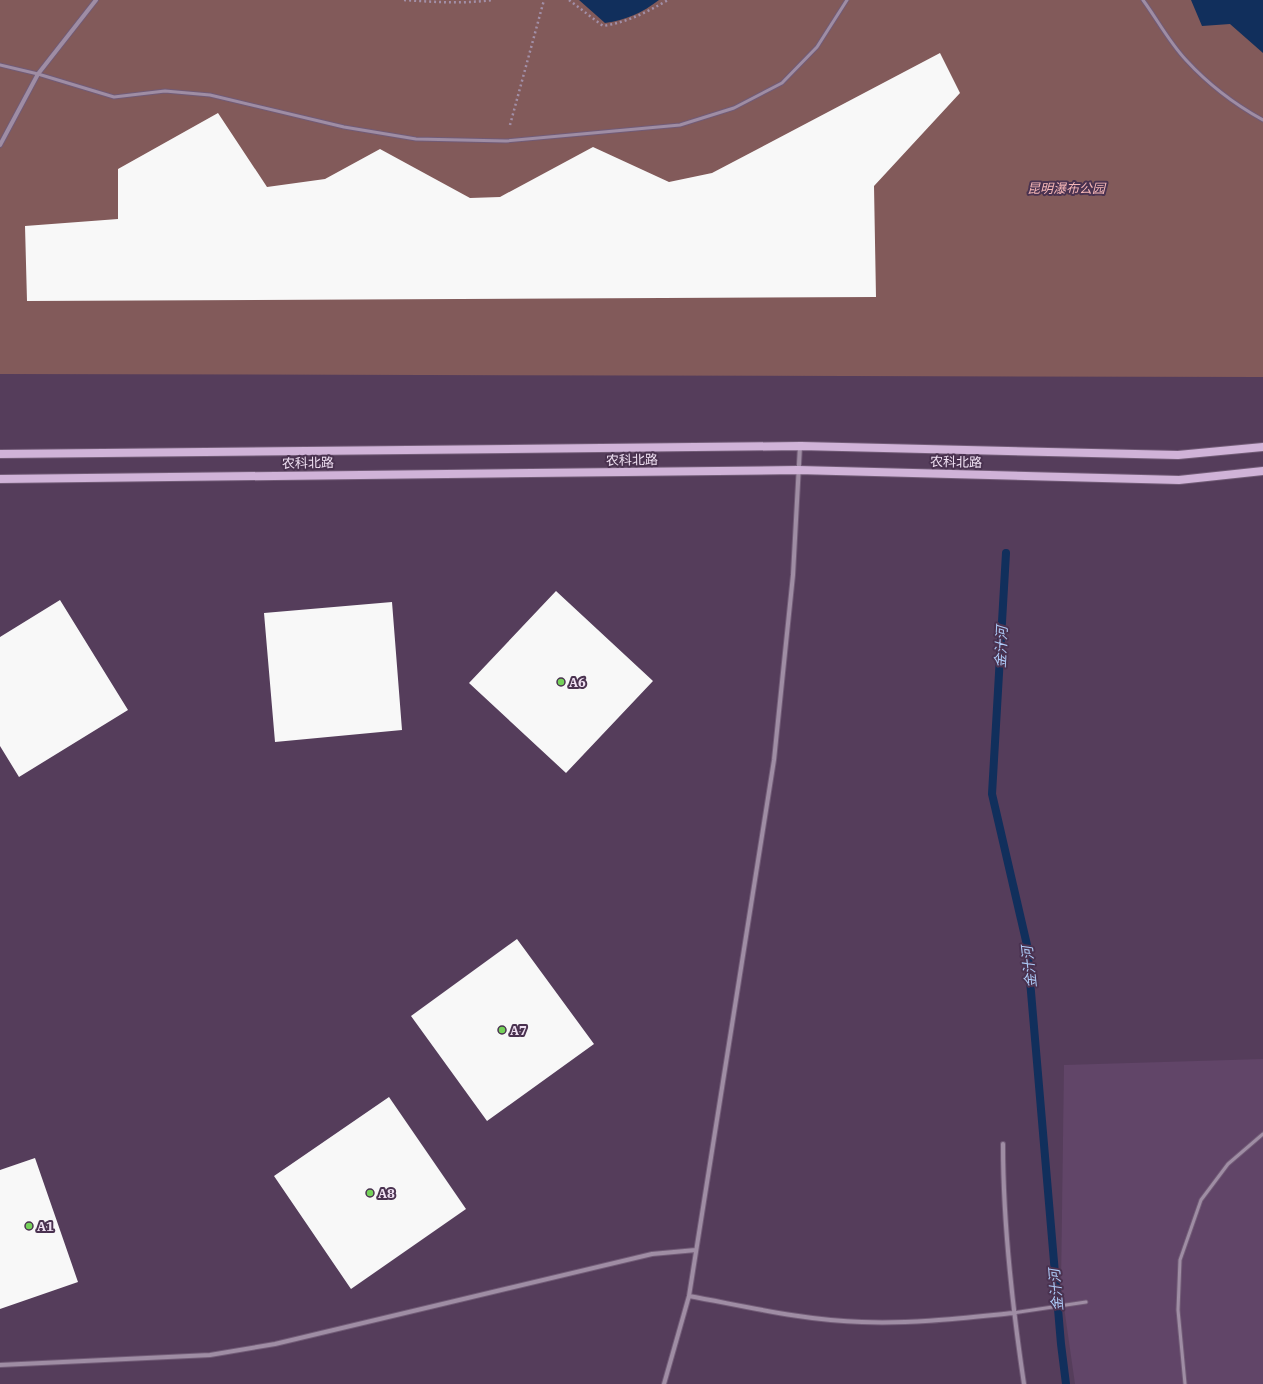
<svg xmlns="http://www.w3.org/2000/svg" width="1263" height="1384" font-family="'IBM Plex Serif','Noto Sans SC',serif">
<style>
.built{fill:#614568}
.green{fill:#825a5a}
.water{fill:#112f5c}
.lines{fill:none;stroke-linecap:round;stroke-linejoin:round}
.stream{stroke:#112f5c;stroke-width:8}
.building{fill:#f8f8f8}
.lane-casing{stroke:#715b76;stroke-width:5}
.street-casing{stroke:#715b76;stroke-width:6}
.secondary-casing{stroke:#715b76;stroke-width:10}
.path{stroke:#a28fa7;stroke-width:2.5;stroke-dasharray:2 3;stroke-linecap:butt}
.lane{stroke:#9f8da4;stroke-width:3}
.street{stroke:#9f8da4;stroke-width:4}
.secondary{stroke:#d0b3d8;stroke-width:8}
.poi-dot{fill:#75d25a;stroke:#4a3250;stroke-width:1.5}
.labels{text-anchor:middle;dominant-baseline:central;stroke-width:4;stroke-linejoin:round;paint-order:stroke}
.park-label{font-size:13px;font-style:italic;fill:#f4b6b6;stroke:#4a3250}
.street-label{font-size:13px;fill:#f0e1f3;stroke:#4a3250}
.poi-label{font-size:13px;font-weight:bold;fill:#f0e1f3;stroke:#4a3250;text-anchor:start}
.water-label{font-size:14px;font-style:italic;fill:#adcaf7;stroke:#4a3250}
</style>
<rect width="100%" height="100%" fill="#553d5b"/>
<path class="built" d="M 1263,1059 L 1263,1384 L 1075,1384 L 1061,1286 L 1064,1065 Z"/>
<path class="green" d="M 0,0 L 1263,0 L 1263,377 L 0,374 Z"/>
<path class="water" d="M 579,0 L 659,0 C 642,13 626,20 605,23 Z
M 1191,0 L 1263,0 L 1263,53 L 1230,24 L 1202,26 Z"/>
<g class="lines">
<path class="stream" d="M 1006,553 L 992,794 L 1027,945 L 1061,1344 L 1066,1384"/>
</g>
<path class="building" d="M 940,53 L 960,93 L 874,186 L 876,297 L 27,301 L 25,226 L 118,219 L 118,169 L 218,113 L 267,187 L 325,179 L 380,149 L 470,198 L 500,197 L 593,147 L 669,182 L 712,173 Z
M 556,591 L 653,681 L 566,773 L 469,683 Z
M 60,600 L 128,710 L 19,777 L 0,746 L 0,637 Z
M 392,602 L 402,730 L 275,742 L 264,613 Z
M 517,939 L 594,1044 L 487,1121 L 411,1016 Z
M 389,1097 L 466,1209 L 351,1289 L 274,1176 Z
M 35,1158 L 78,1282 L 0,1309 L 0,1170 Z"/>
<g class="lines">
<g class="lane-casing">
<path id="lane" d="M 1143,0 C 1157,19 1169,42 1186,60 C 1208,84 1234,104 1263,120
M 0,65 L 38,74 L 114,97 L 165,91 L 210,95 L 344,127 L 416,139 L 506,141 L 680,125 L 734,108 L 782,83 L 817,47 L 847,0
M 1013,1313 L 1086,1302
M 1185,1384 L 1178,1310 L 1180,1260 L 1201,1200 L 1228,1164 L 1263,1134"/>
</g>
<g class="street-casing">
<path id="street" d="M 0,145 L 38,74 L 96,0
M 1003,1144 C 1003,1224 1012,1304 1024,1384
M 689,1296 C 744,1306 806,1321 862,1322 C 913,1324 963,1318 1013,1313
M 0,1365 L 210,1355 L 275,1344 L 652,1254 L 696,1250
M 664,1384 L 689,1296 L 774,760 L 793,575 L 800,446"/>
</g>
<g class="secondary-casing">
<path id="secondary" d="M 0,454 L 801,446 L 1178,455 L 1263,447
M 0,479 L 798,470 L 1179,480 L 1263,471"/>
</g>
<path class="path" d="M 404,0 C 434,2 462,4 492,0
M 569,0 L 603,26 C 628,22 647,12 668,0
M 510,125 L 544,0"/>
<use href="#lane" class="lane"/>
<use href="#street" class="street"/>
<use href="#secondary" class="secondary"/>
</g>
<g class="poi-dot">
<circle cx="561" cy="682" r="4"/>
<circle cx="502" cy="1030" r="4"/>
<circle cx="370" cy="1193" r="4"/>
<circle cx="29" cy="1226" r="4"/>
</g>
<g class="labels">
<g class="park-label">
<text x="1066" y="188">昆明瀑布公园</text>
</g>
<g class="street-label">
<text transform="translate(632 460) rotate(-1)">农科北路</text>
<text transform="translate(956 462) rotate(1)">农科北路</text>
<text transform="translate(308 463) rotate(-1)">农科北路</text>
</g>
<g class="poi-label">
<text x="569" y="682">A6</text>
<text x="510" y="1030">A7</text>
<text x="378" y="1193">A8</text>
<text x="37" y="1226">A1</text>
</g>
<g class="water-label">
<text transform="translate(1001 647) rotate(-87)">金汁河</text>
<text transform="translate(1029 967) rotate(-96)">金汁河</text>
<text transform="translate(1056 1290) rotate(-95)">金汁河</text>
</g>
</g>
</svg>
